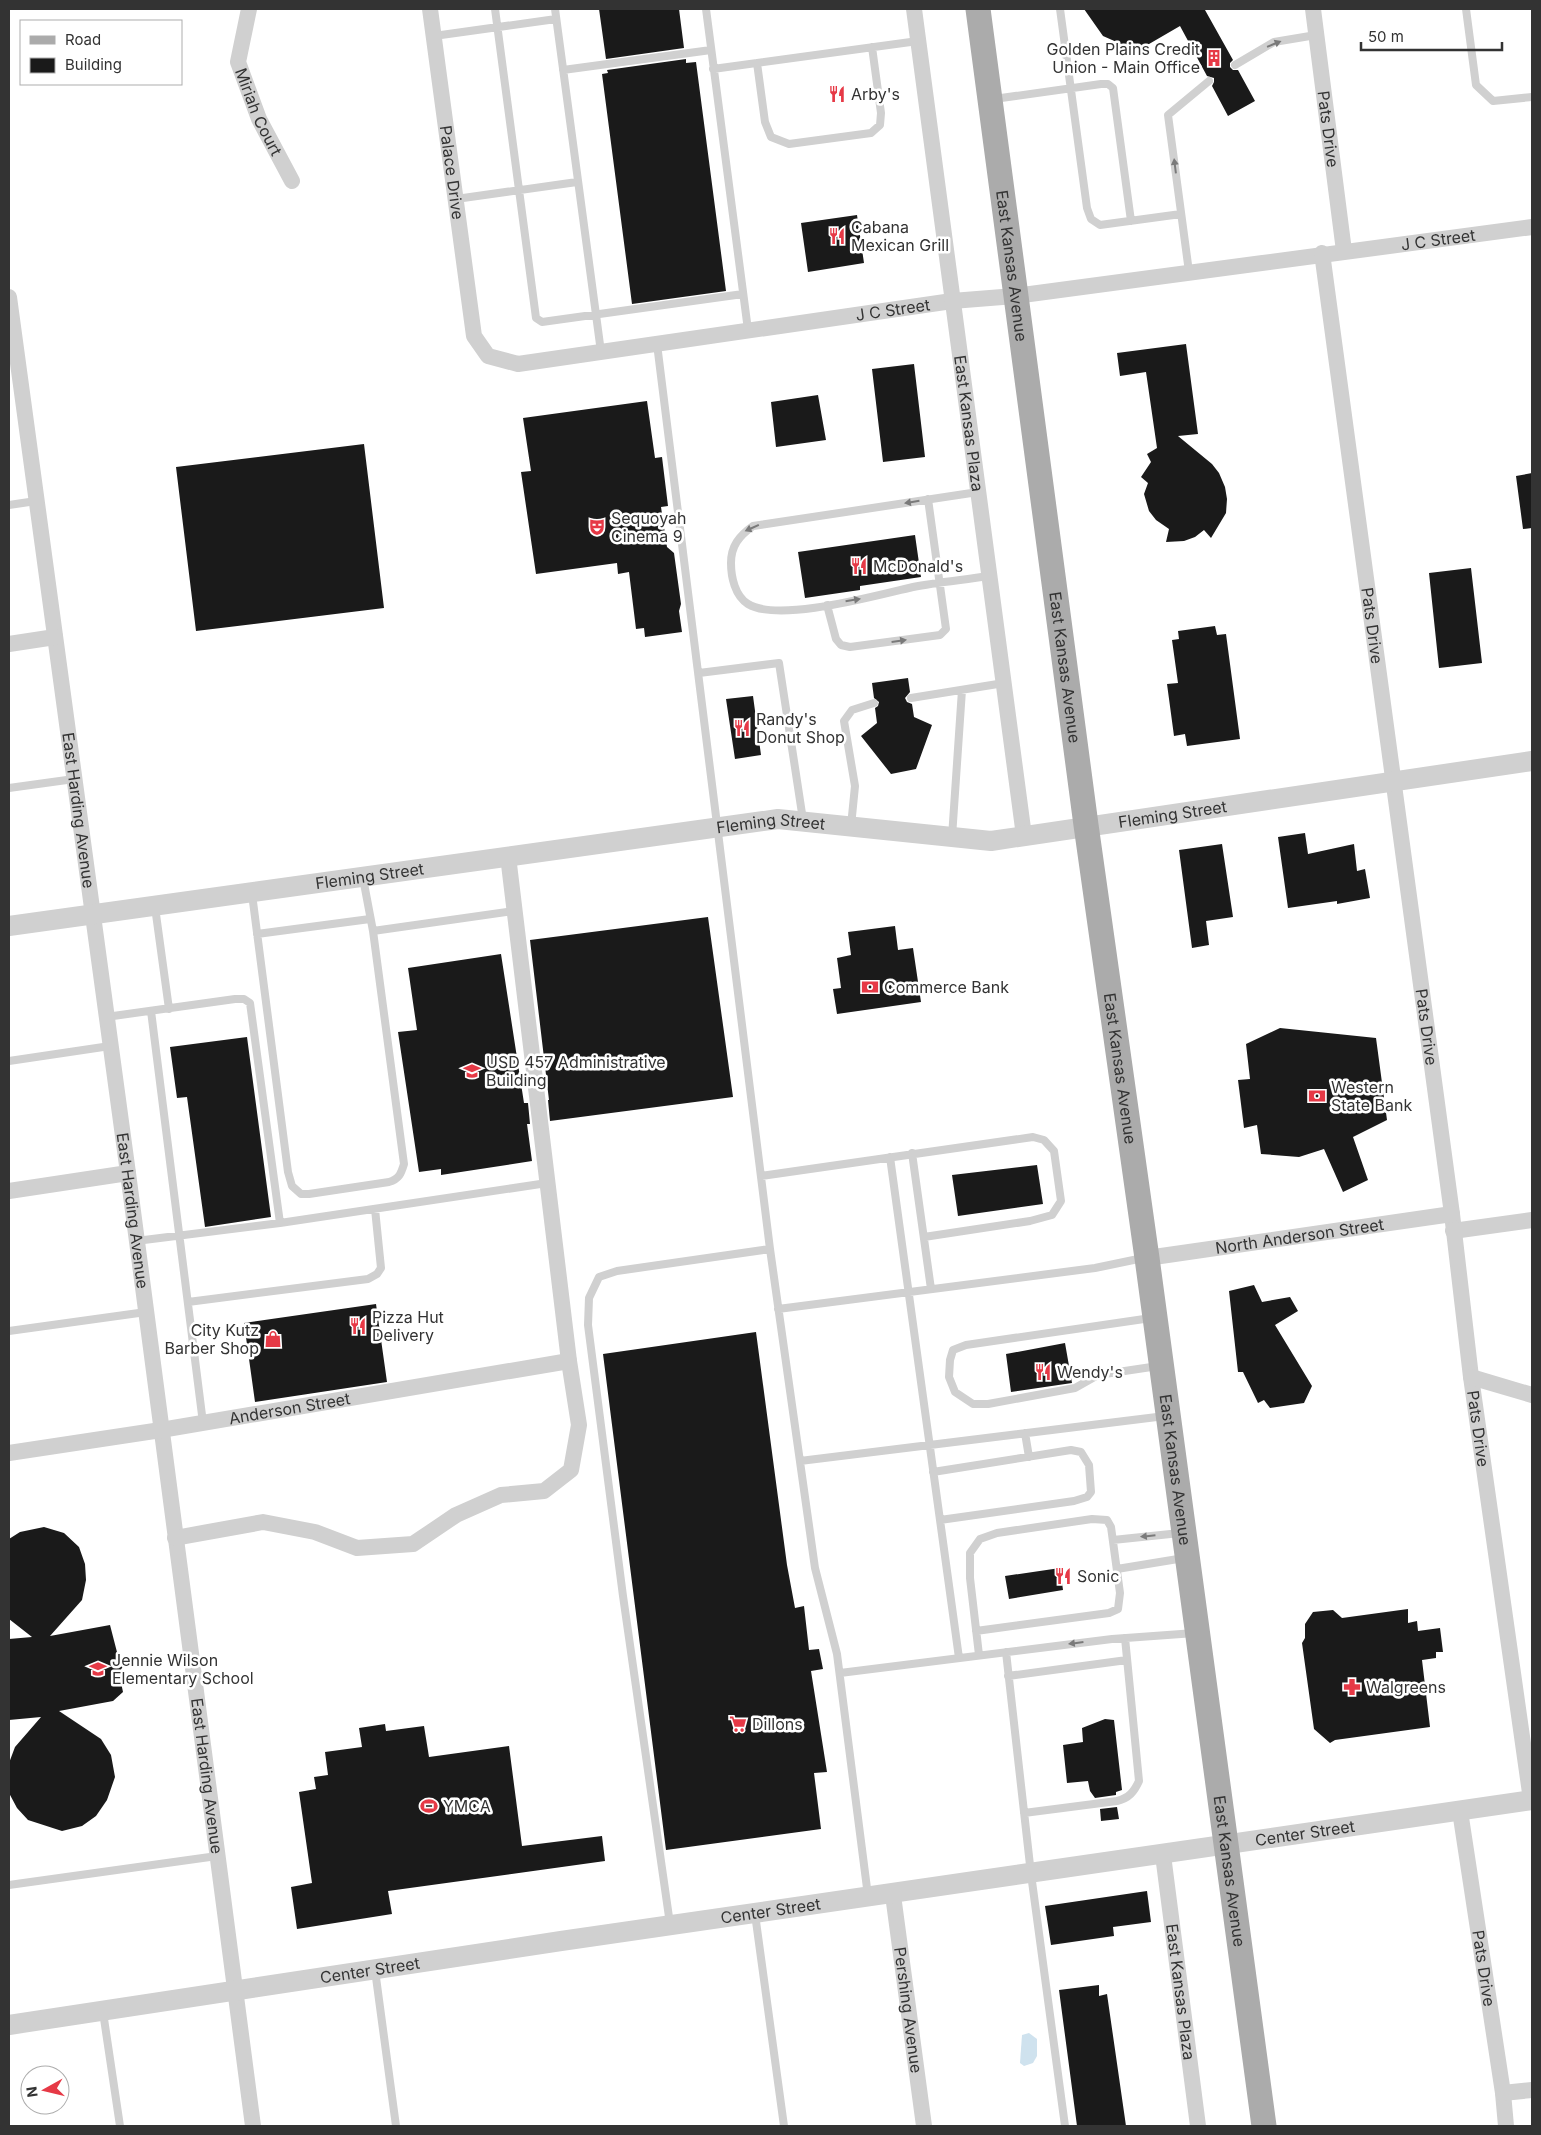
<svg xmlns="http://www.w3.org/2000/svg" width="1541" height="2135" font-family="Inter,sans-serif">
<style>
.water{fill:#cfe2ee}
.building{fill:#1a1a1a}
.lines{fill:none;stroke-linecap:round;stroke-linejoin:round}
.service{stroke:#d0d0d0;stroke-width:8}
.minor{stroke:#d0d0d0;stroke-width:16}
.tertiary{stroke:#d0d0d0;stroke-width:20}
.primary{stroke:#ababab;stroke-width:25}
.oneway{fill:#7a7a7a}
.labels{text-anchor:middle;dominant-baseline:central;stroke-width:5;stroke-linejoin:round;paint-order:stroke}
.poi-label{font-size:16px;fill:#333;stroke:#fff;text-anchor:start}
.street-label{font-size:16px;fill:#333;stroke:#fff}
</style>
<rect width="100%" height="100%" fill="#fff"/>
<path class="water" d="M 1029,2033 L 1037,2039 L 1037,2056 L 1033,2063 L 1024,2066 L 1020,2063 L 1022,2035 Z"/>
<path class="building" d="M 599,9 L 679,9 L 684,48 L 606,59 Z
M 1084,9 L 1208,9 L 1205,10 L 1233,60 L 1230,63 L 1230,67 L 1233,70 L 1238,70 L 1255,101 L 1228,116 L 1212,86 L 1214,82 L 1214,78 L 1207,76 L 1180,26 L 1137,51 L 1103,36 Z
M 686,59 L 686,63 L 696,62 L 726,291 L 632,304 L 602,74 L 608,73 L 607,70 Z
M 857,215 L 864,263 L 808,272 L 801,223 Z
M 1186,344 L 1198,434 L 1178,436 L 1212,464 L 1219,473 L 1225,487 L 1227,499 L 1226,513 L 1211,538 L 1204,530 L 1195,537 L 1184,541 L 1166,542 L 1169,529 L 1156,520 L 1149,511 L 1144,494 L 1148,483 L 1141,477 L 1151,462 L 1147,454 L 1157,448 L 1146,372 L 1120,376 L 1117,353 Z
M 914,364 L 925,457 L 883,462 L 872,369 Z
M 818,395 L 826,440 L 776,447 L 771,402 Z
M 647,401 L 655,458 L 662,457 L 668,506 L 661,507 L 667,547 L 674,553 L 681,604 L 679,611 L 682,632 L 645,637 L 644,628 L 636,629 L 629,572 L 618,574 L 617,563 L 536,574 L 521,472 L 531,471 L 523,418 Z
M 364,444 L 384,608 L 196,631 L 176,467 Z
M 1532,473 L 1532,528 L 1523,529 L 1516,476 Z
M 915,535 L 921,577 L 860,586 L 860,590 L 805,598 L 798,552 Z
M 1471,568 L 1482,663 L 1439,668 L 1429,573 Z
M 1215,626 L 1217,635 L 1226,634 L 1240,739 L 1187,746 L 1185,734 L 1174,736 L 1167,684 L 1178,683 L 1172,640 L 1179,639 L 1178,631 Z
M 908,678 L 910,692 L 905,698 L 907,702 L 912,704 L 914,717 L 932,725 L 916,769 L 891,774 L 861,736 L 877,723 L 875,708 L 878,706 L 879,702 L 874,698 L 872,683 Z
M 753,696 L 761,755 L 735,759 L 726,699 Z
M 1305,833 L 1308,854 L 1354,844 L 1357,871 L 1365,869 L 1370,898 L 1337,904 L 1337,901 L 1288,908 L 1278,837 Z
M 1222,844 L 1233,917 L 1206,921 L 1209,945 L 1192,948 L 1179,850 Z
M 708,917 L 733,1097 L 550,1121 L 548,1100 L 549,1100 L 530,940 Z
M 895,926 L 898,950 L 913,948 L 921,1002 L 837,1014 L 833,989 L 841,988 L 837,958 L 851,955 L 848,932 Z
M 501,954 L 524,1103 L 528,1103 L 530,1124 L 527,1124 L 532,1161 L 441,1175 L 441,1169 L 419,1172 L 398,1032 L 417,1030 L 408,968 Z
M 1280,1028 L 1376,1038 L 1387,1120 L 1353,1137 L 1368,1180 L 1343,1192 L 1324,1149 L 1299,1157 L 1261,1154 L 1257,1125 L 1244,1128 L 1238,1080 L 1250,1079 L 1246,1044 Z
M 247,1037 L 271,1217 L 205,1227 L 187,1097 L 177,1098 L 170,1047 Z
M 1037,1165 L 1043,1204 L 958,1216 L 952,1175 Z
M 1254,1285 L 1262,1302 L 1290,1297 L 1298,1311 L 1275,1325 L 1312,1386 L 1304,1403 L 1270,1408 L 1264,1400 L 1258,1403 L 1243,1372 L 1238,1372 L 1229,1291 Z
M 376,1304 L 387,1382 L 255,1402 L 244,1323 Z
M 756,1332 L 787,1565 L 795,1608 L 804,1606 L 809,1650 L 819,1649 L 823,1669 L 811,1671 L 827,1772 L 814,1773 L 821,1829 L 666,1850 L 603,1354 Z
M 1065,1343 L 1072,1383 L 1011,1392 L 1006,1354 Z
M 44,1527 L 64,1533 L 79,1547 L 85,1564 L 86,1580 L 82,1600 L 50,1636 L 110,1625 L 118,1656 L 126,1661 L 119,1673 L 123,1692 L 113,1701 L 59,1711 L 101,1739 L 111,1755 L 115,1777 L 107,1800 L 96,1816 L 82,1826 L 62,1831 L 28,1820 L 17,1808 L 9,1793 L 9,1763 L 15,1747 L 41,1717 L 9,1720 L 9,1639 L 32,1637 L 9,1619 L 9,1539 L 20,1532 Z
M 1060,1568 L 1063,1590 L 1009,1599 L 1005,1576 Z
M 1408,1609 L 1408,1623 L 1417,1621 L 1418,1631 L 1440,1628 L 1443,1652 L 1436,1652 L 1436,1658 L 1422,1660 L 1430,1727 L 1335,1740 L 1330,1743 L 1314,1729 L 1302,1643 L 1305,1638 L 1305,1624 L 1313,1612 L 1333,1610 L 1342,1618 Z
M 1105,1719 L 1114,1720 L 1122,1790 L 1116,1792 L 1116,1795 L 1095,1798 L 1090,1791 L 1088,1781 L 1067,1783 L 1063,1745 L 1083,1742 L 1082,1728 Z
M 385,1724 L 386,1731 L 424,1726 L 429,1757 L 509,1746 L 522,1846 L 602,1836 L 605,1861 L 388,1891 L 392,1914 L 297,1929 L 291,1887 L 312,1883 L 299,1792 L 316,1789 L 314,1777 L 328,1775 L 325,1752 L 362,1747 L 359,1728 Z
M 1117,1807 L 1119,1819 L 1101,1821 L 1100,1809 Z
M 1147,1891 L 1151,1922 L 1113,1927 L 1114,1936 L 1051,1945 L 1045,1906 Z
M 1099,1985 L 1099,1996 L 1107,1994 L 1126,2126 L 1077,2126 L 1059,1990 Z"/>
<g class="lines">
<path class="service" d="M 495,9 L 536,318 L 542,322 L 743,294
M 555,9 L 601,352
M 706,9 L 748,330
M 1060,9 L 1087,208 L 1091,219 L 1100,225 L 1181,214
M 1466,9 L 1476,85 L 1493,101 L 1532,97
M 434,36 L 556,19
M 757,63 L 765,122 L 771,137 L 789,144 L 871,133 L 880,125 L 881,113 L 872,47
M 1235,65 L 1274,42 L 1316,35
M 713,69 L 918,41
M 563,70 L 711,50
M 994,99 L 1101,84 L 1108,84 L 1113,88 L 1131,221
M 456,199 L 577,182
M 1189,272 L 1168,115 L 1209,81
M 657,344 L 770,1249 L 815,1568 L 837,1654 L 868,1896
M 978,492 L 753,526 C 739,536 731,546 731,563 C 731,577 735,596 748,604 C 779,623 877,595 913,587 C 938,582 964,580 989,576
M 9,505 L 36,501
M 827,605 L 836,639 L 841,645 L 850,647 L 940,635 L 946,629 L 928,499
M 699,673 L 779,663 L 803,820
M 911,698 L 1004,683
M 9,788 L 74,779
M 851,826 L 855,786 L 844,721 L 852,710 L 874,703
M 952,837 L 962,690
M 252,894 L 288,1172 L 292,1186 L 301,1194 L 309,1194 L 389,1182 C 399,1179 401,1174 404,1164 L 373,931 L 363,878
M 155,907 L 169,1009
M 373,931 L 514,911
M 257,934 L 370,919
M 151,1011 L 203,1423
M 106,1017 L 235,999 L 244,999 L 250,1003 L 280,1223
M 9,1061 L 110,1046
M 912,1153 L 931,1289
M 890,1157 L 959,1658
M 761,1176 L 1033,1137 L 1044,1140 L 1054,1151 L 1061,1201 L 1052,1215 L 1030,1221 L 924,1237
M 136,1241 L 280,1223 L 547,1183
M 188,1302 L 368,1279 L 377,1274 L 381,1268 L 375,1209
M 778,1309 L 1095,1268 L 1143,1258
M 1151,1318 L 966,1345 L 953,1350 L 950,1360 L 949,1377 L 955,1392 L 973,1404 L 988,1404 L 1075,1388 L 1098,1375 L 1158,1366
M 9,1331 L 146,1312
M 1025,1433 L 1029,1457
M 800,1461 L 1165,1416
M 933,1472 L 1071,1450 L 1081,1452 L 1089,1465 L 1091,1492 L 1087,1497 L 1074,1501 L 940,1520
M 1113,1540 L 1180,1533
M 1117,1569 L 1184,1558
M 976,1631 L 1109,1613 L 1118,1609 L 1120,1593 L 1111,1527 L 1107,1520 L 1092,1519 L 997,1533 L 980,1539 L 970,1553 L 970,1578 L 979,1655
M 1006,1652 L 1031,1874 L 1065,2126
M 840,1673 L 1112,1639 L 1195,1633
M 1008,1676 L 1127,1660
M 1024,1813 L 1117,1801 C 1129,1798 1134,1792 1139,1781 L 1125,1638
M 9,1885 L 217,1856
M 755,1914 L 784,2126
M 670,1924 L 623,1596 L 588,1325 L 589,1298 L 599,1277 L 617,1271 L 770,1249
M 375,1970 L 396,2126
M 103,2012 L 120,2126"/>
<g class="minor">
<path id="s1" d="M 249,9 L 238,62 L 259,119 L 292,181"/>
<path id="s2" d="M 430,9 L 474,336 L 488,356 L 518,364 L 952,301 L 1015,296 L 1532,227"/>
<path id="s3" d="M 914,9 L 1024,836"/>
<path id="s4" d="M 1313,9 L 1344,251"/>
<path id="s5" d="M 1322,253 L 1452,1214 L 1471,1377 L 1531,1800"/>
<path id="s6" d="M 9,297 L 128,1173 L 253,2126"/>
<path d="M 9,644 L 55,637"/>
<path d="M 9,1191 L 128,1173"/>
<path d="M 1453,1231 L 1532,1220"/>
<path id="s7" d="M 1147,1258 L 1452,1214"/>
<path d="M 1471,1377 L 1532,1395"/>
<path id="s8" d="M 9,1453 L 161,1430 L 569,1361"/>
<path d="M 175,1538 L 263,1522 L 315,1532 L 357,1548 L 413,1544 L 456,1515 L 501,1495 L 544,1491 L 571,1470 L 579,1425 L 569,1361 L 508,856"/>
<path id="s9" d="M 1460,1811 L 1503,2093 L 1506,2126"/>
<path id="s10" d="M 1163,1855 L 1198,2126"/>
<path id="s11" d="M 893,1895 L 924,2126"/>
<path d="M 1503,2093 L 1532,2090"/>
</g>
<g class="tertiary">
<path id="s12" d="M 9,926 L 778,819 L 991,841 L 1532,761"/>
<path id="s13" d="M 9,2025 L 561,1941 L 1532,1800"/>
</g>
<path class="primary" id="s14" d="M 978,9 L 1086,825 L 1147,1258 L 1264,2126"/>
</g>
<defs><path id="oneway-solid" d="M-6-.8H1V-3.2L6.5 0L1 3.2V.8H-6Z" transform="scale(1.25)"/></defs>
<g class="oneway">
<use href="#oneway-solid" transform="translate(1274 44) rotate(-22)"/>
<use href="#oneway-solid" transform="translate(1175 166) rotate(-97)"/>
<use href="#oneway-solid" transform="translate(912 502) rotate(171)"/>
<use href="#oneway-solid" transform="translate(752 528) rotate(156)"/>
<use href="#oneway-solid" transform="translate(853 600) rotate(-9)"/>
<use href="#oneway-solid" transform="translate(899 641) rotate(-8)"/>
<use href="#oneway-solid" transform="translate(1148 1536) rotate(174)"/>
<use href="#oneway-solid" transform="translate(1076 1643) rotate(173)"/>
</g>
<defs>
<g id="building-bare" transform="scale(1.35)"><path d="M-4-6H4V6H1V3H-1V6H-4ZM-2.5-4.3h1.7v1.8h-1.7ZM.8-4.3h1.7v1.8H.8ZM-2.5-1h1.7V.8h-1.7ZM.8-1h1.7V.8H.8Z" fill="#e63946" stroke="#fff" stroke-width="2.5" paint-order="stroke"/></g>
<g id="restaurant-bare" transform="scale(1.35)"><path d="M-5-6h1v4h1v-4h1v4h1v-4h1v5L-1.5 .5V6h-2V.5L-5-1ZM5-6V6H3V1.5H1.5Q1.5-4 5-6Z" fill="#e63946" stroke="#fff" stroke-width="2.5" paint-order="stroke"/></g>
<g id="theatre-bare" transform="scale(1.35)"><path d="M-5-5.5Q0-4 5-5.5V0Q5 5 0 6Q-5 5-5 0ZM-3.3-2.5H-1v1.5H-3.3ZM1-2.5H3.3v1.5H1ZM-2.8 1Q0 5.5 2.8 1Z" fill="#e63946" stroke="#fff" stroke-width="2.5" paint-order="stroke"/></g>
<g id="bank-bare" transform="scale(1.35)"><path d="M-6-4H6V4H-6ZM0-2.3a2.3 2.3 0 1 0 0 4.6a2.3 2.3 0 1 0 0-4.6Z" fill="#e63946" stroke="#fff" stroke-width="2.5" paint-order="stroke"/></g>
<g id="school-bare" transform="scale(1.35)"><path d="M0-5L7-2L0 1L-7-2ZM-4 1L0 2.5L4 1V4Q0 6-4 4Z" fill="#e63946" stroke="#fff" stroke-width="2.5" paint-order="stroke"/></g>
<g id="shop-bare" transform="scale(1.35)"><path d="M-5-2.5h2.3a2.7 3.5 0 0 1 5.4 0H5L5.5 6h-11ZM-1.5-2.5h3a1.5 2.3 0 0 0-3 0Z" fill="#e63946" stroke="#fff" stroke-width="2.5" paint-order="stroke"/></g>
<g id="pharmacy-bare" transform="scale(1.35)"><path d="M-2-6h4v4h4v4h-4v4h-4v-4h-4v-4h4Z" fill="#e63946" stroke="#fff" stroke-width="2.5" paint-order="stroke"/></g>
<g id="supermarket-bare" transform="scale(1.35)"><path d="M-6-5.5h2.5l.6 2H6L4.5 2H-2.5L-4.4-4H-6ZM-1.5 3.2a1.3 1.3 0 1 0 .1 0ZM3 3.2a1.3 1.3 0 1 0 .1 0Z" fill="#e63946" stroke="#fff" stroke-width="2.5" paint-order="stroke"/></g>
<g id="stadium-bare" transform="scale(1.35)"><path d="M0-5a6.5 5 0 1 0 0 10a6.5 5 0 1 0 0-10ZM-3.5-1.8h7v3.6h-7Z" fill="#e63946" stroke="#fff" stroke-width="2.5" paint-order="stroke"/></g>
</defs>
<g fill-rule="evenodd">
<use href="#building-bare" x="1214" y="58"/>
<use href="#restaurant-bare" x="837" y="94"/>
<use href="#restaurant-bare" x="837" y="236"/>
<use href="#theatre-bare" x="597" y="527"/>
<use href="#restaurant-bare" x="859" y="566"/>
<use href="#restaurant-bare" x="742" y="728"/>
<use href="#bank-bare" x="870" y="987"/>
<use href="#school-bare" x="472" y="1071"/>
<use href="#bank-bare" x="1317" y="1096"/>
<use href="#restaurant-bare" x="358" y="1326"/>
<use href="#shop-bare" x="273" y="1339"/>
<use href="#restaurant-bare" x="1043" y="1372"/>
<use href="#restaurant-bare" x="1063" y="1576"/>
<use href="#school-bare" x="98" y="1669"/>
<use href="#pharmacy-bare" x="1352" y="1687"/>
<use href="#supermarket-bare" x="738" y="1724"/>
<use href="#stadium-bare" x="429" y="1806"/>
</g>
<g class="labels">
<g class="poi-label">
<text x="1200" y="49" text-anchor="end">Golden Plains Credit<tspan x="1200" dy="18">Union - Main Office</tspan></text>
<text x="851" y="94">Arby's</text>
<text x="851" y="227">Cabana<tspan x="851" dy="18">Mexican Grill</tspan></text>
<text x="611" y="518">Sequoyah<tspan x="611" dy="18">Cinema 9</tspan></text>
<text x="873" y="566">McDonald's</text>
<text x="756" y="719">Randy's<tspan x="756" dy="18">Donut Shop</tspan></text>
<text x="884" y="987">Commerce Bank</text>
<text x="486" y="1062">USD 457 Administrative<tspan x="486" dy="18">Building</tspan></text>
<text x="1331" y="1087">Western<tspan x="1331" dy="18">State Bank</tspan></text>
<text x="372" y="1317">Pizza Hut<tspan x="372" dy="18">Delivery</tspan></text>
<text x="259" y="1330" text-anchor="end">City Kutz<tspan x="259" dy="18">Barber Shop</tspan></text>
<text x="1057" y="1372">Wendy's</text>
<text x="1077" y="1576">Sonic</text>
<text x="112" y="1660">Jennie Wilson<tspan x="112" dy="18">Elementary School</tspan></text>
<text x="1366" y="1687">Walgreens</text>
<text x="752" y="1724">Dillons</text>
<text x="443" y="1806">YMCA</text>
</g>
<g class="street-label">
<text stroke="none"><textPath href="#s1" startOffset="108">Miriah Court</textPath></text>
<text stroke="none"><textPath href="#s4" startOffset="121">Pats Drive</textPath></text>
<text stroke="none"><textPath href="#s2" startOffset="165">Palace Drive</textPath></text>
<text stroke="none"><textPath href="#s2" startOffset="1314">J C Street</textPath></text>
<text stroke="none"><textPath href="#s14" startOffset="259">East Kansas Avenue</textPath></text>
<text stroke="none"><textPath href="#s2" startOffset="764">J C Street</textPath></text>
<text stroke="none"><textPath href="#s3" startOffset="418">East Kansas Plaza</textPath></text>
<text stroke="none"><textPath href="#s5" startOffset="376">Pats Drive</textPath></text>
<text stroke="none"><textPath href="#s14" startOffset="664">East Kansas Avenue</textPath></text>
<text stroke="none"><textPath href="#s6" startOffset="518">East Harding Avenue</textPath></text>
<text stroke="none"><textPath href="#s12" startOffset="1174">Fleming Street</textPath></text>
<text stroke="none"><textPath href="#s12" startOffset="769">Fleming Street</textPath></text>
<text stroke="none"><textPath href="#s12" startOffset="364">Fleming Street</textPath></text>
<text stroke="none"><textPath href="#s5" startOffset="781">Pats Drive</textPath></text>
<text stroke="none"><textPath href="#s14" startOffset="1069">East Kansas Avenue</textPath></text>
<text stroke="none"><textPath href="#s6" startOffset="922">East Harding Avenue</textPath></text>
<text stroke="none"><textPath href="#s7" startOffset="154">North Anderson Street</textPath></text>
<text stroke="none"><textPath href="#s8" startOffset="284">Anderson Street</textPath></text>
<text stroke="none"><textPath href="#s5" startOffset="1186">Pats Drive</textPath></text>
<text stroke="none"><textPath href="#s14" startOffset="1474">East Kansas Avenue</textPath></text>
<text stroke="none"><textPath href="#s6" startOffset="1492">East Harding Avenue</textPath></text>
<text stroke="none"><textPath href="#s13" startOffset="1310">Center Street</textPath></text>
<text stroke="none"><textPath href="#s14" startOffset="1879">East Kansas Avenue</textPath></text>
<text stroke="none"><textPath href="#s13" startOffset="770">Center Street</textPath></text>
<text stroke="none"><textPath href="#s9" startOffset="159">Pats Drive</textPath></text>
<text stroke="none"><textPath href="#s13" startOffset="365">Center Street</textPath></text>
<text stroke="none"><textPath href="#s10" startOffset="138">East Kansas Plaza</textPath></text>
<text stroke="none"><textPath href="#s11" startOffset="116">Pershing Avenue</textPath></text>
</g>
</g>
<rect width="1541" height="2135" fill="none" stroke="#333333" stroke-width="20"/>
<rect x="20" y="20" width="162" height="65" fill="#ffffff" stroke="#adadad"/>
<rect x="30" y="36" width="25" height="8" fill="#ababab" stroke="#adadad"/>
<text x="65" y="45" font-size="15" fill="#333333">Road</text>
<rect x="30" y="58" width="25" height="15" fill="#1a1a1a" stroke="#adadad"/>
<text x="65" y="70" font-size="15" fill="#333333">Building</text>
<g transform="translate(45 2090) rotate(262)"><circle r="24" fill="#ffffff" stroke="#adadad"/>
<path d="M0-4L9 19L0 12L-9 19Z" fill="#e63946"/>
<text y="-8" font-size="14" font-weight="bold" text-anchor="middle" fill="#333333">N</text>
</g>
<path d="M1361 42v8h141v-8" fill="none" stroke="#333333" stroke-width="2.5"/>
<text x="1368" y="42" font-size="15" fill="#333333" stroke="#ffffff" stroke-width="4" paint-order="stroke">50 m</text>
</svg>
